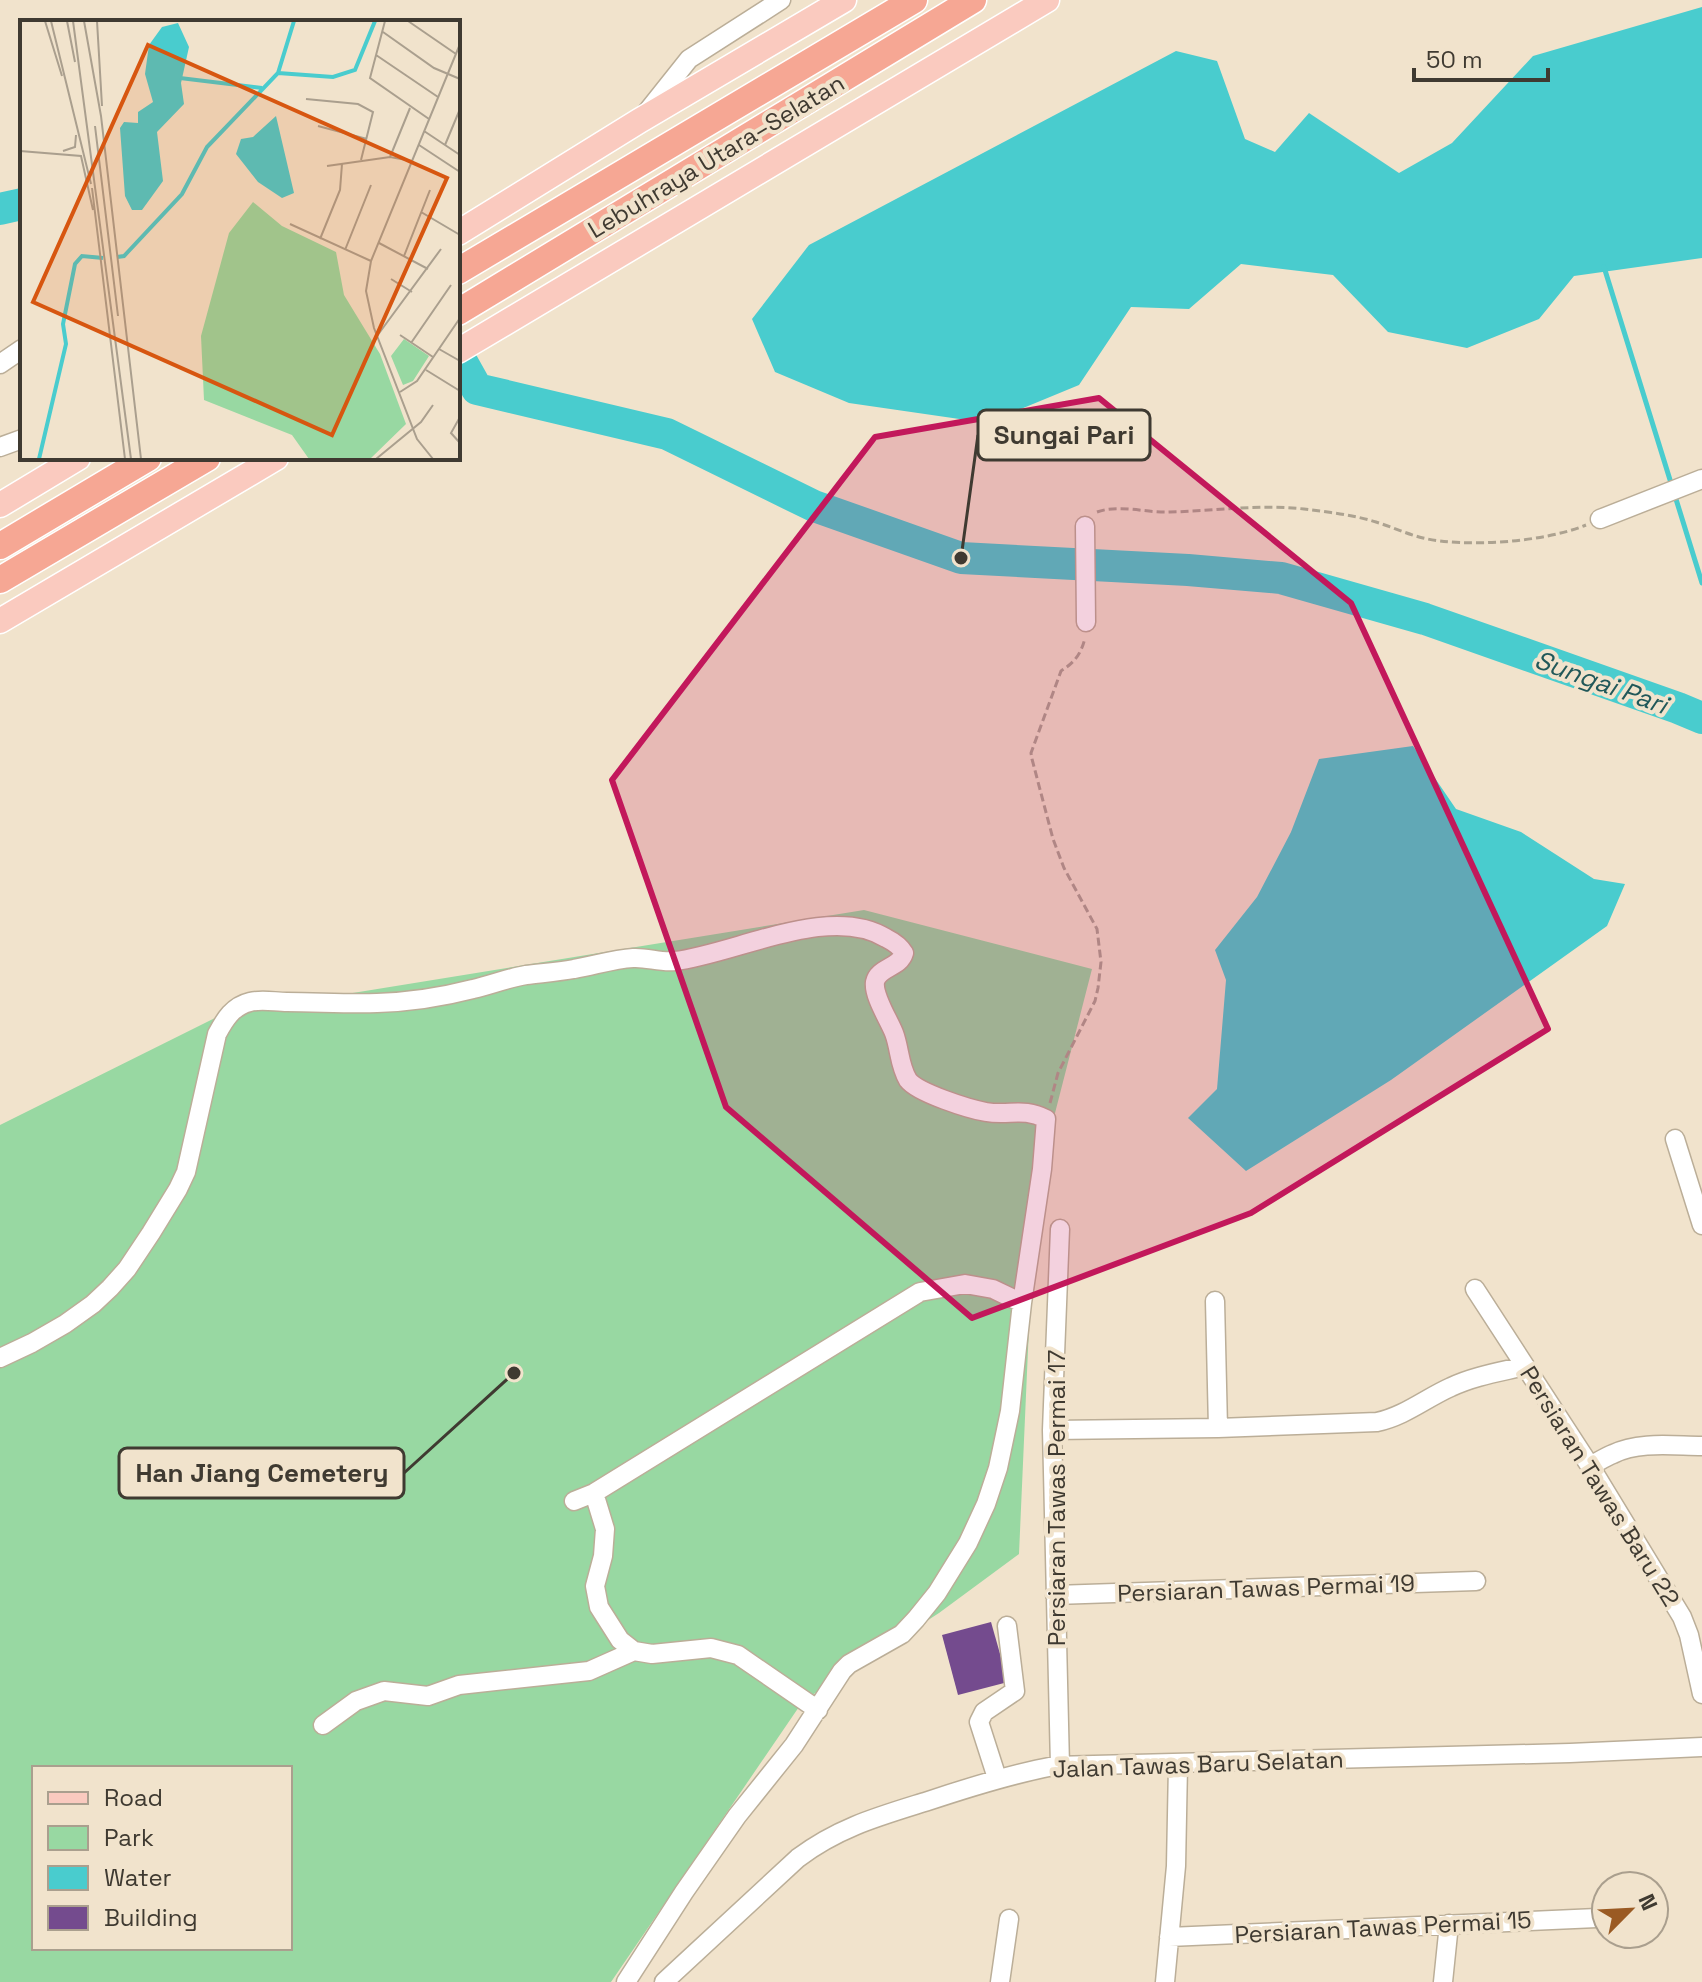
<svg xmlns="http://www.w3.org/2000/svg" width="1702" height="1982" font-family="'Space Grotesk',sans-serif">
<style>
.green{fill:#98d8a2;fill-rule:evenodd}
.water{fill:#49ccce}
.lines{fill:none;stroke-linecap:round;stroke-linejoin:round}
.stream{stroke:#49ccce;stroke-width:5}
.river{stroke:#49ccce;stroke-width:32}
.building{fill:#744b8e}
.minor-casing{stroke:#bbae98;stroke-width:21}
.major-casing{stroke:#fff;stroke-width:27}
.highway-casing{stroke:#fff;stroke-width:29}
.path{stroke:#aca290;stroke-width:3;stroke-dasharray:8 4;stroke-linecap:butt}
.minor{stroke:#fff;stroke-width:18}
.major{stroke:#facabf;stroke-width:24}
.highway{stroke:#f6a794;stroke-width:26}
.marked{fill:#c2185b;fill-opacity:0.2;stroke:#c2185b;stroke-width:6;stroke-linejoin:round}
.labels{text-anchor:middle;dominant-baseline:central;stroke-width:8;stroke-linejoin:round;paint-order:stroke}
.street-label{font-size:24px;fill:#3f3a31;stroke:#f1e3cc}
.water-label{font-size:26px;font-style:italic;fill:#215859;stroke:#f1e3cc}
.inset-river{fill:none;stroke:#49ccce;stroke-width:4}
.inset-road{fill:none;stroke:#aa9f8e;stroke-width:2}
.view{fill:#d75610;fill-opacity:0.15;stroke:#d75610;stroke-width:4}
.inset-edge{fill:none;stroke:#3f3a31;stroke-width:4}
.leader{fill:none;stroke:#3f3a31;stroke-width:3}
.callout-dot{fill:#3f3a31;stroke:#f1e3cc;stroke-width:3}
.callout{fill:#f1e3cc;stroke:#3f3a31;stroke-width:3}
.callout-label{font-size:26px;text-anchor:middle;font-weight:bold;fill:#3f3a31}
</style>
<rect width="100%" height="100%" fill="#f1e3cc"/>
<path class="green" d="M 864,910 L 1092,969 L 1035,1191 L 1019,1554 L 939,1613 L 803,1701 L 611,1982 L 0,1982 L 0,1125 L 223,1014 ZM 34,1768 L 290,1768 L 290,1948 L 34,1948 Z"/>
<path class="water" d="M 1702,7 L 1702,258 L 1574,276 L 1539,319 L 1467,348 L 1388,332 L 1333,275 L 1241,264 L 1189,309 L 1131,307 L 1079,385 L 987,423 L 849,403 L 775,372 L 752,319 L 809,245 L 1176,51 L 1217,61 L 1245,139 L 1275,152 L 1309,113 L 1399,173 L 1452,143 L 1533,56 Z
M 1413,746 L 1456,809 L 1521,832 L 1594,879 L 1625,884 L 1607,926 L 1391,1080 L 1246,1171 L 1188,1118 L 1217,1089 L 1226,980 L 1215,950 L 1257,897 L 1291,832 L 1319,759 Z"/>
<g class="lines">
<path class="stream" d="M 1604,267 L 1702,583"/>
<path class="river" d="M 0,209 L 22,204
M 458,355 L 477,389 L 667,434 L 814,506 L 961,558 L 1188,570 L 1281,578 L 1425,619 L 1678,708 L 1702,718"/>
</g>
<path class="building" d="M 991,1622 L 1008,1682 L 958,1695 L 942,1635 Z"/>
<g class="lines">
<g class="minor-casing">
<path id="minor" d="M 646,113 L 689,59 L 781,0
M 0,364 L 22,349
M 0,447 L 22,439
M 1600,519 L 1702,479
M 1085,526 L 1086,622
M 1675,1139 L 1702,1225
M 1475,1289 L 1590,1466 L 1682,1617 L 1689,1635 L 1702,1694
M 1215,1301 L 1218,1428
M 0,1358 L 32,1343 L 65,1324 L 93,1304 L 110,1288 L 127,1269 L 151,1233 L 178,1189 L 186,1172 L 217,1034 C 225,1019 233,1006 250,1002 C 262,999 275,1002 287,1002 C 317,1002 347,1004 377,1003 C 409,1002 442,997 473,989 C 491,985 508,978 526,975 C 542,973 558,972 574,969 C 593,966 613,959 633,958 C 647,957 661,963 675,961 C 735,954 830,903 886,938 C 894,942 900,946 904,953 C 900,968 878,967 875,982 C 873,996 889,1020 894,1033 C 900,1049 899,1065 908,1080 C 918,1093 969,1109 986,1112 C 1010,1116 1023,1107 1046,1119 L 1042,1169 L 1022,1303 L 1010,1411 L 998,1468 L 986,1504 L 968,1543 L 937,1593 L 916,1619 L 902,1634 L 849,1664 L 842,1671 L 794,1745 L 737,1816 L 684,1892 L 626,1982
M 1052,1430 L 1218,1428 L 1377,1422 C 1405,1416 1426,1398 1451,1387 C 1474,1376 1500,1372 1525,1366
M 1590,1466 C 1598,1462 1605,1457 1613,1454 C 1639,1441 1674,1446 1702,1446
M 594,1493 L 605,1529 L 603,1556 L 595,1586 L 599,1607 L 620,1640 L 634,1651 L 652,1654 L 711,1648 L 738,1655 L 818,1710
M 574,1501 L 594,1493 L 920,1292 L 965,1284 L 993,1289 L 1022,1303
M 1055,1595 L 1476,1581
M 323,1725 L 356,1701 L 384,1691 L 428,1696 L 459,1685 L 589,1671 L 634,1651
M 1060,1766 L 1052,1430 L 1060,1229
M 997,1778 L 979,1722 L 984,1712 L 1015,1691 L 1007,1626
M 1169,1937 L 1597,1918
M 664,1982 L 798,1858 C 839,1827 880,1816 928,1801 C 970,1787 1011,1774 1054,1766 L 1570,1753 L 1702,1747
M 1000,1982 L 1009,1919
M 1165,1982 L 1176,1866 L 1178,1765
M 1443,1982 L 1449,1924"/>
</g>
<g class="major-casing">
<path id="major" d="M 458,233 L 639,121 L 844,0
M 458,351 L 1047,0
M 0,505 L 78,458
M 0,621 L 276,458"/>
</g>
<g class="highway-casing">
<path id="highway" d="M 458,271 L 914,0
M 458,312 L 973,0
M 0,546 L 148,458
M 0,580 L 207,458"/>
</g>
<path class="path" d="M 1097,512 C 1119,504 1146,513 1170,512 C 1215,511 1259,504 1304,509 C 1328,512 1354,515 1376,522 C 1392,527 1407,534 1423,538 C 1466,548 1545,542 1586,525
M 1050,1103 L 1058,1073 L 1095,1001 L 1098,988 L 1101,962 L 1097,929 L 1064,868 L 1053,839 L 1032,759 L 1031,753 L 1061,671 C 1075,662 1081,654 1085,638"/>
<use href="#minor" class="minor"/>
<use href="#major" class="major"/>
<use href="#highway" class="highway"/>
</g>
<path class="marked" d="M 1099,398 L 1351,603 L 1548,1029 L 1251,1213 L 972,1318 L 726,1107 L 612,780 L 875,437 Z"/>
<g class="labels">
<g class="street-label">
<text transform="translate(716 156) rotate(-31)">Lebuhraya Utara–Selatan</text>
<text transform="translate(1600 1486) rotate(58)">Persiaran Tawas Baru 22</text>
<text transform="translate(1056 1498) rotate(-90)">Persiaran Tawas Permai 17</text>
<text transform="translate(1266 1588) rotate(-2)">Persiaran Tawas Permai 19</text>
<text transform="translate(1198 1764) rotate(-2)">Jalan Tawas Baru Selatan</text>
<text transform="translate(1383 1927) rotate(-3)">Persiaran Tawas Permai 15</text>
</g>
<g class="water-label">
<text transform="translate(1601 682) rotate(20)">Sungai Pari</text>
</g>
</g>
<g transform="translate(20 20)">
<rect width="440" height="440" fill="#f1e3cc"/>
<path d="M 233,182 L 262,206 L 316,232 L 324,275 L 360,334 L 386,404 L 350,439 L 289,439 L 272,415 L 184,380 L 181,316 L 209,213 ZM 384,319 L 409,336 L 393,361 L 383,365 L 371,336 Z" fill="#98d8a2"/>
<path d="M 158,3 L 169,27 L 161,63 L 164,84 L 137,112 L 143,161 L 122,190 L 112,190 L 105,176 L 100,108 L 104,102 L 118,103 L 118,92 L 133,82 L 125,54 L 129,25 L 142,7 ZM 256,96 L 274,173 L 262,178 L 238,162 L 216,134 L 221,119 L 233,117 Z" fill="#49ccce"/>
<path class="inset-river" d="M 258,53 L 313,57 L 335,50 L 355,1M 160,58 L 242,68M 97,237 L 104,236 L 162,174 L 187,127 L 258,53 L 274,1M 19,439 L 46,324 L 43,304 L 55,244 L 62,236 L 83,238"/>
<path class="inset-road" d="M 25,1 L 42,56M 31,1 L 71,164M 47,1 L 55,42M 53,1 L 111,439M 64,1 L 81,96 L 121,439M 77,1 L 82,86M 365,1 L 350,58 L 409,99M 388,1 L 436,34M 363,12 L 414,48 L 440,59M 356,35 L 418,77M 286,79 L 338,84 L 353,92 L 341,140M 75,106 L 98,296M 298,106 L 347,119M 404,111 L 440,135M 399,125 L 440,152M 425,125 L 440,89M 0,131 L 61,136 L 73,190M 43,131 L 55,127 L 56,115M 370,137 L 390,88M 307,146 L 370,137 L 392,141M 72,168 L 105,439M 401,192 L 440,215M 270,204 L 351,241M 300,219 L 320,170 L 322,144M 359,223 L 408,249M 325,230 L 351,165M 384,236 L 410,170M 371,259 L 392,272M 380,315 L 413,337M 357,316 L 421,229M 391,323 L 431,265M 419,329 L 440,341M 406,350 L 440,371M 380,372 L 397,361 L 440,298M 440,397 L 431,413 L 440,423M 356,439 L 401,402 L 413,385M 413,439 L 397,419 L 354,308 L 346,271 L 351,241 L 440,24"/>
<path class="view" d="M 128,25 L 427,158 L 312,415 L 13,282 Z"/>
<rect width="440" height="440" class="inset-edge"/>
</g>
<path class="leader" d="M961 558L978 435M514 1373L404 1473"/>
<g class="callout-dot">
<circle cx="961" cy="558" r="8"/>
<circle cx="514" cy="1373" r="8"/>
</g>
<g class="callout">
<rect x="978" y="410" width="172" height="50" rx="8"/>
<rect x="119" y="1448" width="285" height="50" rx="8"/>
</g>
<g class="callout-label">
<text x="1064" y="444">Sungai Pari</text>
<text x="262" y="1482">Han Jiang Cemetery</text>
</g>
<rect x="32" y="1766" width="260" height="184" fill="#f1e3cc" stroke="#aa9f8e" stroke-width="2"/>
<rect x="48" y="1792" width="40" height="12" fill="#facabf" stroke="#aa9f8e" stroke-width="2"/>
<text x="104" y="1806" font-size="24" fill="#3f3a31">Road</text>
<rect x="48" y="1826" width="40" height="24" fill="#98d8a2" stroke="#aa9f8e" stroke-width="2"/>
<text x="104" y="1846" font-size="24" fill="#3f3a31">Park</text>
<rect x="48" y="1866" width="40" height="24" fill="#49ccce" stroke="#aa9f8e" stroke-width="2"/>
<text x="104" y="1886" font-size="24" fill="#3f3a31">Water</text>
<rect x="48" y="1906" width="40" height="24" fill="#744b8e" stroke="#aa9f8e" stroke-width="2"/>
<text x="104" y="1926" font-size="24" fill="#3f3a31">Building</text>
<g transform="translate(1630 1910) rotate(66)"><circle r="38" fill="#f1e3cc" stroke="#aa9f8e" stroke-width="2"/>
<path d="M0-6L14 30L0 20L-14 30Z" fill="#9a5a23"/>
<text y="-12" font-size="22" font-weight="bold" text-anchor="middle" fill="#3f3a31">N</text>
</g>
<path d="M1414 68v12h134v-12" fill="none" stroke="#3f3a31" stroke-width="4"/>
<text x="1426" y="68" font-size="24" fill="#3f3a31" stroke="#f1e3cc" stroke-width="6" paint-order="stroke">50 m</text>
</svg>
